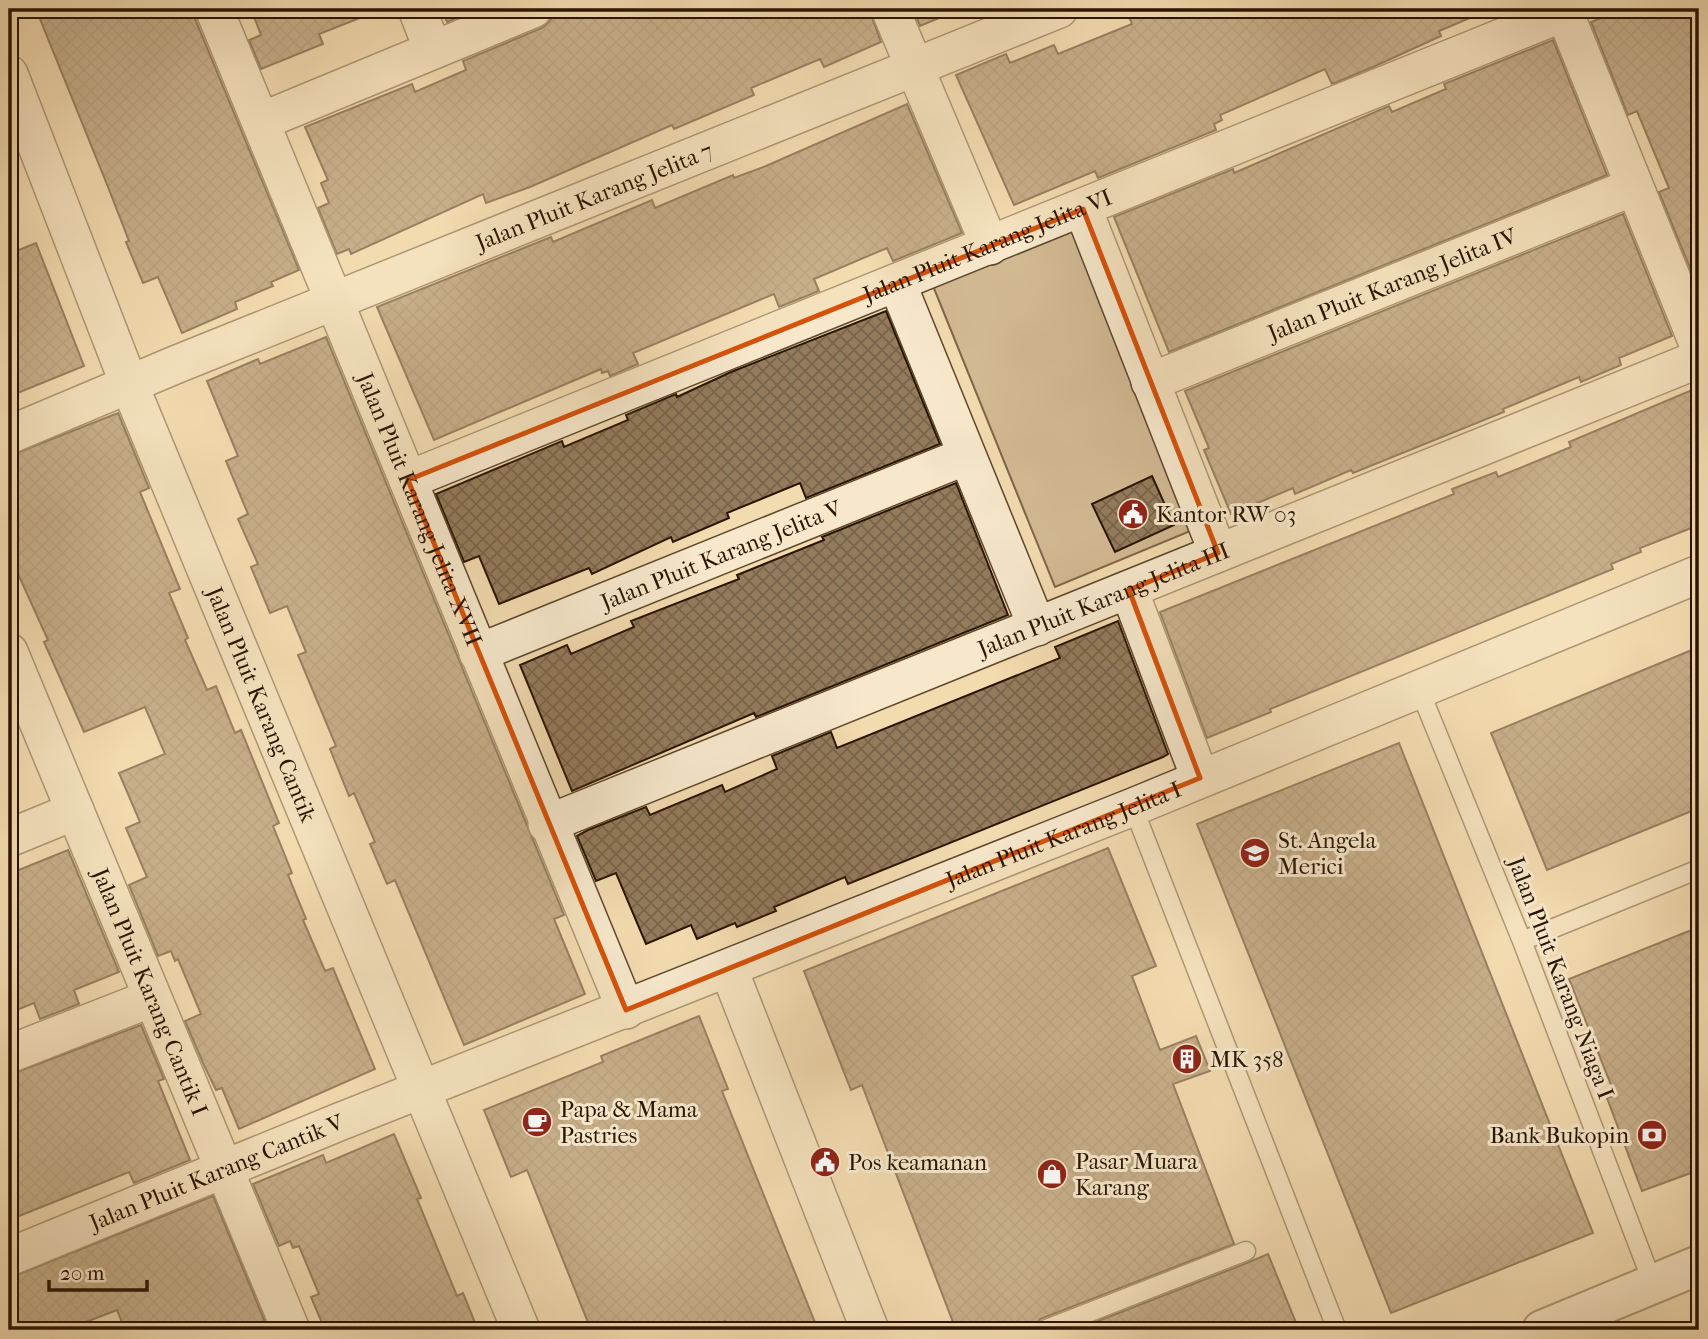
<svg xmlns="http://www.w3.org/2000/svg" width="1708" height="1339" font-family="'IM FELL French Canon',serif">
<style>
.green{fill:#d1b992;stroke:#7e6649;stroke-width:2}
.building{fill:url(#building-cross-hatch);stroke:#2a1400;stroke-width:2}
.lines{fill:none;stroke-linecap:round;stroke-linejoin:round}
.service-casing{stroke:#5c462c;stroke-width:21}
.minor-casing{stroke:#5c462c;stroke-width:40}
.tertiary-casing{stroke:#5c462c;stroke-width:42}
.service{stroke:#f7e8cc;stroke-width:18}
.minor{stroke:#f7e8cc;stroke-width:37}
.tertiary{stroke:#f7e8cc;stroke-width:38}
.marked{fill:none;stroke:#d5520b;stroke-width:5;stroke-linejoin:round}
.labels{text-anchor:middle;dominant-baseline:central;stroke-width:6;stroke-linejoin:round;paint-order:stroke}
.street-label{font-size:23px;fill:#2a1400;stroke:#f7e8cc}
.poi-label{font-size:23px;fill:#2a1400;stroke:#f7e8cc;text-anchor:start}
</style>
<defs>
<pattern id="building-cross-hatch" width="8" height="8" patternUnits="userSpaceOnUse" patternTransform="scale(1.75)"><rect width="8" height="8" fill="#937b5c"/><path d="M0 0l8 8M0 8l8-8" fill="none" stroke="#78644a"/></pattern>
</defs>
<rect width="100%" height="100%" fill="#f3dbb0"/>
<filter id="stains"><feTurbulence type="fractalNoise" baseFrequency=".00286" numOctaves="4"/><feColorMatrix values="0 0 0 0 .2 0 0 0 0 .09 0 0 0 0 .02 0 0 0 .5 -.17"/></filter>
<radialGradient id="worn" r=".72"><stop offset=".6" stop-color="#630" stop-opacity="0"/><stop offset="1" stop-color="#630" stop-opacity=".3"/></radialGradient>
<path class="green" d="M 1077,227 L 1200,527 L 1055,587 L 933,286 Z"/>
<path class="building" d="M 36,9 L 191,9 L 299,270 L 271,282 L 273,286 L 235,302 L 237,309 L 182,333 L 158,277 L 143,283 L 126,242 L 129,241 L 108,187 Z
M 251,9 L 380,9 L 380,10 L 319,34 L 323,44 L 261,69 L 249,40 L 261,35 Z
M 442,9 L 479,9 L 447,22 Z
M 554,9 L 869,9 L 881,42 L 824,67 L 820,59 L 751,88 L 754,95 L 674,129 L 672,125 L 530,187 L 486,203 L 483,194 L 351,254 L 349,249 L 337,254 L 318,208 L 329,203 L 321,183 L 328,180 L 305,127 L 412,84 L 415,92 L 466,70 L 463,61 L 542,28 L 550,21 Z
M 913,9 L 961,9 L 920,26 Z
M 1126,9 L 1491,9 L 1439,31 L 1441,36 L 1373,67 L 1332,84 L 1325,69 L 1220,115 L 1222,120 L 1214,124 L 1216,130 L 1098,178 L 1095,171 L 1014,205 L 956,75 L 1006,54 L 1010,63 L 1054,45 L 1058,54 L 1132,24 Z
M 1607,9 L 1699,9 L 1699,290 L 1659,192 L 1669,188 L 1637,111 L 1628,115 L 1591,22 L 1609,15 Z
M 1553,40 L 1607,175 L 1169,352 L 1114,217 L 1233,169 L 1234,173 L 1389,106 L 1392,112 L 1446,89 L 1444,84 Z
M 907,104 L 962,233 L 893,261 L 887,248 L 814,279 L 819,291 L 779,307 L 774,294 L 633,353 L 638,364 L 610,376 L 608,371 L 602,373 L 601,369 L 434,440 L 377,307 L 551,237 L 553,242 L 652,200 L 655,208 L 733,175 L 734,178 L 766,166 Z
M 1623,214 L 1672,336 L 1619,358 L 1621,365 L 1581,382 L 1579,377 L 1503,409 L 1504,412 L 1353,473 L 1351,470 L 1295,494 L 1293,488 L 1231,514 L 1204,450 L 1209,448 L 1185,391 Z
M 36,243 L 84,366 L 10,396 L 16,409 L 9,412 L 9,254 Z
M 886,311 L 940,444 L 806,498 L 800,483 L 727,513 L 729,518 L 673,542 L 671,537 L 592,574 L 589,568 L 499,604 L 479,556 L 464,562 L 436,494 L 562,441 L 564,447 L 628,420 L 626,415 L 676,394 L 677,397 L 731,372 Z
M 326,337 L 564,915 L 554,919 L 585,994 L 464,1045 L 395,880 L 387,884 L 370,844 L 375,842 L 354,793 L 349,796 L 330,749 L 336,746 L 298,655 L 306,652 L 287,606 L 270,613 L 251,567 L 258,564 L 238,519 L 248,514 L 226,461 L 238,456 L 207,381 L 258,359 L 260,364 Z
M 1699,387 L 1699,525 L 1640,548 L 1641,552 L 1611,564 L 1613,569 L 1270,709 L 1271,712 L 1207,738 L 1160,612 L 1454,494 L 1452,489 L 1496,472 L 1498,477 L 1571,447 L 1569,442 Z
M 118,413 L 149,488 L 140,492 L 180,589 L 169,593 L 188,638 L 185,640 L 207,690 L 216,686 L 235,733 L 241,730 L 279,823 L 273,826 L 292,873 L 288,875 L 306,919 L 303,920 L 325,971 L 333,968 L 375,1069 L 239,1129 L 222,1088 L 216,1090 L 203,1063 L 185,1021 L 201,1014 L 178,959 L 175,961 L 171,951 L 158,956 L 129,885 L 147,877 L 126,828 L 140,822 L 119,773 L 165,754 L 145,707 L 84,732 L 44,642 L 48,640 L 9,554 L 9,456 Z
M 1152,476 L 1174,525 L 1115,552 L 1092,504 Z
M 956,483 L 1008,615 L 756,717 L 754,713 L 572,791 L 520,665 L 567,645 L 571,654 L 634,627 L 631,621 L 739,579 L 737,575 L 824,540 L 822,537 Z
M 1118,621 L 1168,754 L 1163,757 L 848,884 L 845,877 L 774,907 L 776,911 L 737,927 L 735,923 L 697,939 L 691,925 L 646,944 L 616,873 L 596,881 L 577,836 L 588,830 L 646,807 L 650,815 L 722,785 L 725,792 L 777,769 L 772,756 L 831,732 L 837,748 L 1060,658 L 1055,647 Z
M 1699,647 L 1699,808 L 1547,870 L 1491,733 Z
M 1399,743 L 1593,1233 L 1391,1313 L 1197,824 Z
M 1108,848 L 1156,966 L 1132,976 L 1160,1050 L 1196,1036 L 1210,1071 L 1173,1084 L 1234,1244 L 1040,1319 L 1033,1330 L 956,1330 L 862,1085 L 851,1090 L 804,971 Z
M 68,850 L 119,972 L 74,990 L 79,1004 L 40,1019 L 34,1003 L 9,1013 L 9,874 Z
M 1699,927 L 1699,1170 L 1642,1191 L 1607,1098 L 1615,1095 L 1569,979 Z
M 699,1016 L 728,1089 L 722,1091 L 818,1330 L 729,1330 L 725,1321 L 702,1330 L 591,1330 L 527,1170 L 511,1177 L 484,1110 L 603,1062 L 601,1056 Z
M 141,1025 L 164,1079 L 158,1081 L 190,1160 L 134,1183 L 129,1172 L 9,1220 L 9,1075 Z
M 394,1134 L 421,1198 L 417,1199 L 457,1296 L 463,1293 L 478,1330 L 325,1330 L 311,1297 L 319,1294 L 299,1246 L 293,1248 L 290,1241 L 279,1246 L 253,1184 L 323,1155 L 326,1163 Z
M 213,1196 L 265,1322 L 246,1330 L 125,1330 L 117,1310 L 65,1330 L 9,1330 L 9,1278 Z
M 1268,1254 L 1299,1330 L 1075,1330 L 1242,1265 Z"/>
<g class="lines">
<g class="service-casing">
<path id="service" d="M 1420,691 L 1522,941 L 1653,1284
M 1133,807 L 1337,1330
M 1522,941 L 1699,869
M 1044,1330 L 1246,1251"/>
</g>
<g class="minor-casing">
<g id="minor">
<path id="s1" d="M 214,9 L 626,1010"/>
<path d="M 417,9 L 433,50"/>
<path d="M 890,9 L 990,246"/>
<path d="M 1563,9 L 1699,346"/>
<path id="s2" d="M 9,74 L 129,384 L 521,1330"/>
<path d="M 262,121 L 533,9"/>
<path d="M 1083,209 L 1218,553"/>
<path d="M 897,283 L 1037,627"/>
<path id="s3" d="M 1150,382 L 1633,187"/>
<path id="s4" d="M 9,435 L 175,365 L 1059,9"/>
<path id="s5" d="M 408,480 L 1565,12"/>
<path d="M 1129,590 L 1200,778"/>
<path id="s6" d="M 9,652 L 291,1330"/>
<path id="s7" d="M 478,653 L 966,456"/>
<path id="s8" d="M 547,824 L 1699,359"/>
<path d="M 9,838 L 75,811"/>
<path d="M 729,970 L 870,1330"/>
<path d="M 9,1054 L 152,998"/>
<path id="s9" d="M 9,1257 L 339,1122 L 1133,807 L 1699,574"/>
</g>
</g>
<g class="tertiary-casing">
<path id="tertiary" d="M 1542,1330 L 1699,1265"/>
</g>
<use href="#service" class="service"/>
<use href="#minor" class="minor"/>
<use href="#tertiary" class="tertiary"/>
</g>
<path d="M0 0H1708V1339H0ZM 1083,209 L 1218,553 L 1129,590 L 1200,778 L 626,1010 L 408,480 Z" fill="#f3dbb0" fill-opacity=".55" fill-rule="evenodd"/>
<path class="marked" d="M 1083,209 L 1218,553 L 1129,590 L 1200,778 L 626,1010 L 408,480 Z"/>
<defs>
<g id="civic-disc" transform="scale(1.575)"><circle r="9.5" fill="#8f2418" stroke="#f7e8cc"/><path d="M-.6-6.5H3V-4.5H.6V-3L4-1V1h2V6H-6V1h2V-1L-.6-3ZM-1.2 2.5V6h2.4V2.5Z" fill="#fff"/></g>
<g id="school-disc" transform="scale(1.575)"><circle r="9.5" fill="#8f2418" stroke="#f7e8cc"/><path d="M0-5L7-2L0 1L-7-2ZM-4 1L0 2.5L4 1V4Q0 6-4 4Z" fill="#fff"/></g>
<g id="building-disc" transform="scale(1.575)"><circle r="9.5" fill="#8f2418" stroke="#f7e8cc"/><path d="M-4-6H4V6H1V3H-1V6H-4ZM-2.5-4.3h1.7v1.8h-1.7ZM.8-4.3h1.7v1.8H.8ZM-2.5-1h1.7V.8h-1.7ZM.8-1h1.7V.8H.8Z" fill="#fff"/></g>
<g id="cafe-disc" transform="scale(1.575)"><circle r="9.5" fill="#8f2418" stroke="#f7e8cc"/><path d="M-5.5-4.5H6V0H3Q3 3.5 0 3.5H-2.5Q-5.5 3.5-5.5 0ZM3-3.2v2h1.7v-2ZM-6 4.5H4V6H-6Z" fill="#fff"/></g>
<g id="bank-disc" transform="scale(1.575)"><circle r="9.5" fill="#8f2418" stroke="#f7e8cc"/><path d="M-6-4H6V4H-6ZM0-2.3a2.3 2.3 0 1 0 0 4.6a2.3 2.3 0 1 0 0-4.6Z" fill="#fff"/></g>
<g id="shop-disc" transform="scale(1.575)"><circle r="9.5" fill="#8f2418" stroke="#f7e8cc"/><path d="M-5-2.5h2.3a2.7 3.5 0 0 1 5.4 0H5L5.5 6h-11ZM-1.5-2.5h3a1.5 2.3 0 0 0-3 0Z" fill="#fff"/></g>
</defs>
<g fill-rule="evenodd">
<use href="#civic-disc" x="1133" y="514"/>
<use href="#school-disc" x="1255" y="853"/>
<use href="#building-disc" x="1187" y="1059"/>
<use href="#cafe-disc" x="537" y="1122"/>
<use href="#bank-disc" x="1652" y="1135"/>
<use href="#civic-disc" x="825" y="1162"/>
<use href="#shop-disc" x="1052" y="1174"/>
</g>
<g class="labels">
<g class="street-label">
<text stroke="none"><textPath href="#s4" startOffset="632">Jalan Pluit Karang Jelita 7</textPath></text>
<text stroke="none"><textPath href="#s5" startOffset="625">Jalan Pluit Karang Jelita VI</textPath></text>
<text stroke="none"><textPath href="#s3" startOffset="261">Jalan Pluit Karang Jelita IV</textPath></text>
<text stroke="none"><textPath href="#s1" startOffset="541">Jalan Pluit Karang Jelita XVII</textPath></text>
<text stroke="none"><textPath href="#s7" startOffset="262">Jalan Pluit Karang Jelita V</textPath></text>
<text stroke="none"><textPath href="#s8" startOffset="600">Jalan Pluit Karang Jelita III</textPath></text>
<text stroke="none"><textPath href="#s2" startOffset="679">Jalan Pluit Karang Cantik</textPath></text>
<text stroke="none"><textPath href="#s9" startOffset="1136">Jalan Pluit Karang Jelita I</textPath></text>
<text transform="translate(1561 978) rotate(69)">Jalan Pluit Karang Niaga I</text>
<text stroke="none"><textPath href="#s6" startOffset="368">Jalan Pluit Karang Cantik I</textPath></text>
<text stroke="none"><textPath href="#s9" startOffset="224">Jalan Pluit Karang Cantik V</textPath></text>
</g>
<g class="poi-label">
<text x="1156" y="514">Kantor RW 03</text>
<text x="1278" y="840">St. Angela<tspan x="1278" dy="26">Merici</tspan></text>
<text x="1210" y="1059">MK 358</text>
<text x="560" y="1109">Papa &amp; Mama<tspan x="560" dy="26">Pastries</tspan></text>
<text x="1629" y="1135" text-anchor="end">Bank Bukopin</text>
<text x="1075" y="1161">Pasar Muara<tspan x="1075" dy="26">Karang</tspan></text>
<text x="848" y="1162">Pos keamanan</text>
</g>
</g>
<rect width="1708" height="1339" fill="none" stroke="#f3dbb0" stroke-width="35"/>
<rect x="10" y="10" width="1687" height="1318" fill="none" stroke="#2a1400" stroke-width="3.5"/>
<rect x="18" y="18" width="1673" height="1304" fill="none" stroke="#2a1400" stroke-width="2"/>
<path d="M49 1280v10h98v-10" fill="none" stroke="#2a1400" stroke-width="3.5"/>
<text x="60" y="1280" font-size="21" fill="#2a1400" stroke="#f7e8cc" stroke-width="5" paint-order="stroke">20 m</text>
<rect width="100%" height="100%" filter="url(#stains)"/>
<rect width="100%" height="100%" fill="url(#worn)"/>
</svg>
